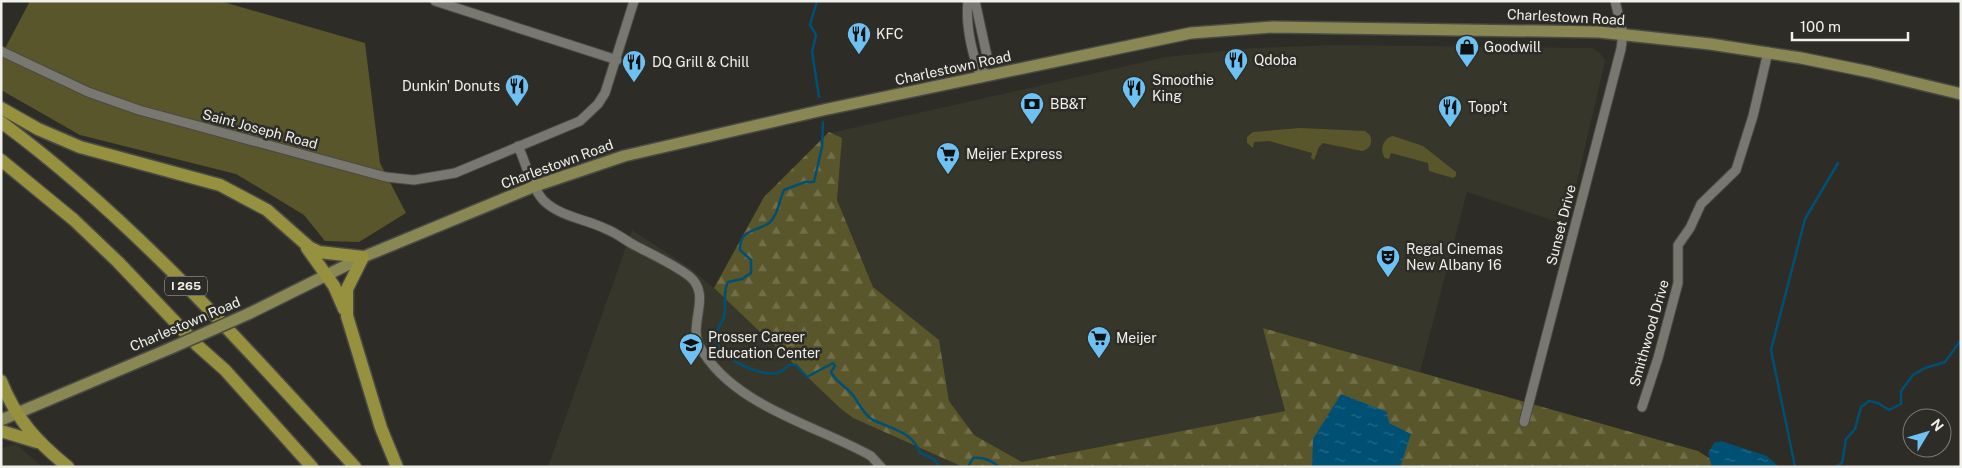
<svg xmlns="http://www.w3.org/2000/svg" width="1962" height="468" font-family="'Public Sans',sans-serif">
<style>
.built{fill:#37362a}
.grass{fill:#59562b}
.forest{fill:url(#forest-firs)}
.water{fill:url(#water-ripples)}
.lines{fill:none;stroke-linecap:round;stroke-linejoin:round}
.stream{stroke:#005074;stroke-width:2.5}
.minor-casing{stroke:#4a4a44;stroke-width:11}
.major-casing{stroke:#4a4a44;stroke-width:14}
.highway-casing{stroke:#4a4a44;stroke-width:15}
.minor{stroke:#787870;stroke-width:9}
.major{stroke:#898753;stroke-width:11}
.highway{stroke:#95913f;stroke-width:12}
.major-bridge-casing{stroke:#4a4a44;stroke-width:14;stroke-linecap:butt}
.major-bridge{stroke:#898753;stroke-width:11}
.labels{text-anchor:middle;dominant-baseline:central;stroke-width:5;stroke-linejoin:round;paint-order:stroke}
.shield{fill:#2d2c26;stroke:#b6b5b1;stroke-width:1}
.shield-label{font-size:12px;font-weight:bold;fill:#f0f0ec}
.street-label{font-size:14px;fill:#f0f0ec;stroke:#2d2c26}
.poi-label{font-size:14px;fill:#f0f0ec;stroke:#2d2c26;text-anchor:start}
</style>
<defs>
<pattern id="forest-firs" width="22" height="20" patternUnits="userSpaceOnUse" patternTransform="scale(1.25)"><rect width="22" height="20" fill="#59562b"/><path d="M5 1l3.5 6h-7zM16 11l3.5 6h-7z" fill="#716f4a"/></pattern>
<pattern id="water-ripples" width="26" height="14" patternUnits="userSpaceOnUse" patternTransform="scale(1.25)"><rect width="26" height="14" fill="#005074"/><path d="M2 4q2-2 4 0t4 0M15 11q2-2 4 0t4 0" fill="none" stroke="#266a88"/></pattern>
</defs>
<rect width="100%" height="100%" fill="#2d2c26"/>
<path class="built" d="M 1336,45 L 1592,48 L 1600,53 L 1605,61 L 1567,225 L 1467,192 L 1420,372 L 1264,328 L 1285,411 L 1022,462 L 974,435 L 949,401 L 939,340 L 873,287 L 837,200 L 842,139 L 830,133 L 1166,57 L 1254,48 Z
M 632,230 L 690,268 L 714,288 L 841,409 L 853,418 L 963,467 L 548,467 Z
M 16,444 L 43,467 L 1,467 L 1,448 Z"/>
<path class="grass" d="M 30,1 L 220,1 L 365,43 L 380,163 L 406,213 L 359,242 L 325,241 L 304,215 L 236,174 L 80,135 L 1,90 L 1,56 Z
M 1300,128 L 1365,131 L 1370,135 C 1373,143 1370,149 1362,151 L 1323,143 L 1319,147 L 1314,160 L 1311,158 L 1312,153 L 1269,141 L 1254,142 L 1253,148 L 1247,143 L 1247,137 L 1253,132 Z
M 1393,136 L 1423,146 L 1456,172 L 1456,176 L 1453,178 L 1429,171 L 1428,163 L 1391,153 L 1389,159 L 1385,158 C 1379,150 1383,138 1393,136 Z"/>
<path class="forest" d="M 829,132 L 842,138 L 837,200 L 873,287 L 939,340 L 949,401 L 974,435 L 1022,462 L 1285,411 L 1263,328 L 1698,451 L 1723,467 L 963,467 L 853,418 L 841,409 L 714,288 L 764,197 Z"/>
<path class="water" d="M 1341,394 L 1387,412 L 1389,423 L 1411,434 L 1400,467 L 1312,467 L 1313,439 Z
M 1721,441 L 1767,456 L 1779,467 L 1712,467 L 1708,453 L 1714,443 Z"/>
<g class="lines">
<path class="stream" d="M 817,1 L 810,25 L 816,35 L 812,52 L 819,97
M 823,122 L 822,147 L 814,182 L 805,182 L 784,190 C 779,200 778,216 769,223 C 756,232 739,229 740,250 L 751,260 L 751,273 L 742,279 L 728,282 C 722,293 727,305 724,317 C 721,325 713,332 716,342 C 722,359 763,379 780,372 C 783,371 786,367 789,365 L 796,365 L 807,377 L 833,363 L 835,366 L 831,372 C 835,381 845,386 852,394 C 858,401 864,416 873,420 C 892,429 913,432 920,453 L 934,459 L 940,467
M 968,467 L 973,458 C 983,457 991,460 999,467
M 1795,467 L 1771,350 L 1805,219 L 1838,163
M 1835,467 L 1842,463 L 1846,439 L 1855,429 L 1861,407 L 1869,401 L 1878,403 L 1889,410 L 1901,404 L 1901,391 L 1913,375 L 1925,368 L 1945,362 L 1961,340"/>
<g class="minor-casing">
<path id="minor" d="M 435,1 L 617,60
M 968,1 C 965,27 972,53 981,78
M 975,1 L 987,56 L 981,77
M 1,51 L 88,92 L 139,110 L 386,177 L 414,180 L 455,173 L 580,121 L 598,104 L 605,93 L 634,1
M 518,146 C 526,163 531,187 544,201 C 561,217 586,219 606,229 C 617,233 626,241 636,246 C 653,255 673,264 689,276 C 713,295 687,324 700,347 C 733,406 816,425 871,456 L 881,467
M 1642,407 L 1658,358 L 1678,283 L 1678,245 L 1690,228 L 1701,204 L 1736,170 L 1753,116 L 1768,52
M 1524,422 L 1621,49 L 1623,34 L 1615,1"/>
</g>
<g class="major-casing">
<path id="major" d="M 248,314 L 363,257 L 535,186 L 624,156 L 823,110 L 1191,33 L 1273,27 L 1599,32 L 1710,44 L 1801,58 L 1870,72 L 1961,94
M 1,420 L 171,348"/>
</g>
<g class="highway-casing">
<path id="highway" d="M 1,108 L 38,129 L 80,147 L 220,185 L 267,210 L 309,247 L 319,252 L 363,257 L 347,289 L 347,316 L 381,428 L 397,467
M 1,122 C 134,220 244,346 355,467
M 1,160 L 74,220 L 118,262 L 198,346 L 225,370 L 312,467
M 307,248 L 334,286 L 344,309
M 1,381 C 16,419 37,442 68,467
M 1,431 L 37,442"/>
</g>
<use href="#minor" class="minor"/>
<use href="#major" class="major"/>
<use href="#highway" class="highway"/>
<g class="major-bridge-casing">
<path id="major-bridge" d="M 171,348 L 248,314"/>
</g>
<use href="#major-bridge" class="major-bridge"/>
</g>
<defs>
<g id="restaurant-pin" transform="scale(1.25)"><path d="M0 17L-7.5 6A9.5 9.5 0 1 1 7.5 6Z" fill="#6ec2f3" stroke="#2d2c26"/><path d="M-5-6h1v4h1v-4h1v4h1v-4h1v5L-1.5 .5V6h-2V.5L-5-1ZM5-6V6H3V1.5H1.5Q1.5-4 5-6Z" fill="#111"/></g>
<g id="shop-pin" transform="scale(1.25)"><path d="M0 17L-7.5 6A9.5 9.5 0 1 1 7.5 6Z" fill="#6ec2f3" stroke="#2d2c26"/><path d="M-5-2.5h2.3a2.7 3.5 0 0 1 5.4 0H5L5.5 6h-11ZM-1.5-2.5h3a1.5 2.3 0 0 0-3 0Z" fill="#111"/></g>
<g id="bank-pin" transform="scale(1.25)"><path d="M0 17L-7.5 6A9.5 9.5 0 1 1 7.5 6Z" fill="#6ec2f3" stroke="#2d2c26"/><path d="M-6-4H6V4H-6ZM0-2.3a2.3 2.3 0 1 0 0 4.6a2.3 2.3 0 1 0 0-4.6Z" fill="#111"/></g>
<g id="supermarket-pin" transform="scale(1.25)"><path d="M0 17L-7.5 6A9.5 9.5 0 1 1 7.5 6Z" fill="#6ec2f3" stroke="#2d2c26"/><path d="M-6-5.5h2.5l.6 2H6L4.5 2H-2.5L-4.4-4H-6ZM-1.5 3.2a1.3 1.3 0 1 0 .1 0ZM3 3.2a1.3 1.3 0 1 0 .1 0Z" fill="#111"/></g>
<g id="theatre-pin" transform="scale(1.25)"><path d="M0 17L-7.5 6A9.5 9.5 0 1 1 7.5 6Z" fill="#6ec2f3" stroke="#2d2c26"/><path d="M-5-5.5Q0-4 5-5.5V0Q5 5 0 6Q-5 5-5 0ZM-3.3-2.5H-1v1.5H-3.3ZM1-2.5H3.3v1.5H1ZM-2.8 1Q0 5.5 2.8 1Z" fill="#111"/></g>
<g id="school-pin" transform="scale(1.25)"><path d="M0 17L-7.5 6A9.5 9.5 0 1 1 7.5 6Z" fill="#6ec2f3" stroke="#2d2c26"/><path d="M0-5L7-2L0 1L-7-2ZM-4 1L0 2.5L4 1V4Q0 6-4 4Z" fill="#111"/></g>
</defs>
<g fill-rule="evenodd">
<use href="#restaurant-pin" x="859" y="34"/>
<use href="#shop-pin" x="1467" y="47"/>
<use href="#restaurant-pin" x="1236" y="60"/>
<use href="#restaurant-pin" x="634" y="62"/>
<use href="#restaurant-pin" x="517" y="86"/>
<use href="#restaurant-pin" x="1134" y="88"/>
<use href="#bank-pin" x="1032" y="104"/>
<use href="#restaurant-pin" x="1450" y="107"/>
<use href="#supermarket-pin" x="948" y="154"/>
<use href="#theatre-pin" x="1388" y="257"/>
<use href="#supermarket-pin" x="1099" y="338"/>
<use href="#school-pin" x="691" y="345"/>
</g>
<g class="labels">
<rect class="shield" x="165" y="276.5" width="42" height="19" rx="4"/>
<g class="shield-label">
<text x="186" y="286">I 265</text>
</g>
<g class="street-label">
<text transform="translate(1566 17) rotate(3)">Charlestown Road</text>
<text transform="translate(953 68) rotate(-12)">Charlestown Road</text>
<text transform="translate(260 129) rotate(15)">Saint Joseph Road</text>
<text transform="translate(557 164) rotate(-20)">Charlestown Road</text>
<text transform="translate(1561 225) rotate(-76)">Sunset Drive</text>
<text transform="translate(185 324) rotate(-23)">Charlestown Road</text>
<text transform="translate(1649 333) rotate(-74)">Smithwood Drive</text>
</g>
<g class="poi-label">
<text x="876" y="34">KFC</text>
<text x="1484" y="47">Goodwill</text>
<text x="1254" y="60">Qdoba</text>
<text x="652" y="62">DQ Grill &amp; Chill</text>
<text x="1152" y="80">Smoothie<tspan x="1152" dy="16">King</tspan></text>
<text x="500" y="86" text-anchor="end">Dunkin' Donuts</text>
<text x="1050" y="104">BB&amp;T</text>
<text x="1468" y="107">Topp't</text>
<text x="966" y="154">Meijer Express</text>
<text x="1406" y="249">Regal Cinemas<tspan x="1406" dy="16">New Albany 16</tspan></text>
<text x="708" y="337">Prosser Career<tspan x="708" dy="16">Education Center</tspan></text>
<text x="1116" y="338">Meijer</text>
</g>
</g>
<rect width="1962" height="468" fill="none" stroke="#f0f0ec" stroke-width="5"/>
<g transform="translate(1927 433) rotate(52)"><circle r="24" fill="#2d2c26" stroke="#7b7a75"/>
<path d="M0-4L9 19L0 12L-9 19Z" fill="#6ec2f3"/>
<text y="-8" font-size="14" font-weight="bold" text-anchor="middle" fill="#f0f0ec">N</text>
</g>
<path d="M1792 32v8h116v-8" fill="none" stroke="#f0f0ec" stroke-width="2.5"/>
<text x="1800" y="32" font-size="15" fill="#f0f0ec" stroke="#2d2c26" stroke-width="4" paint-order="stroke">100 m</text>
</svg>
